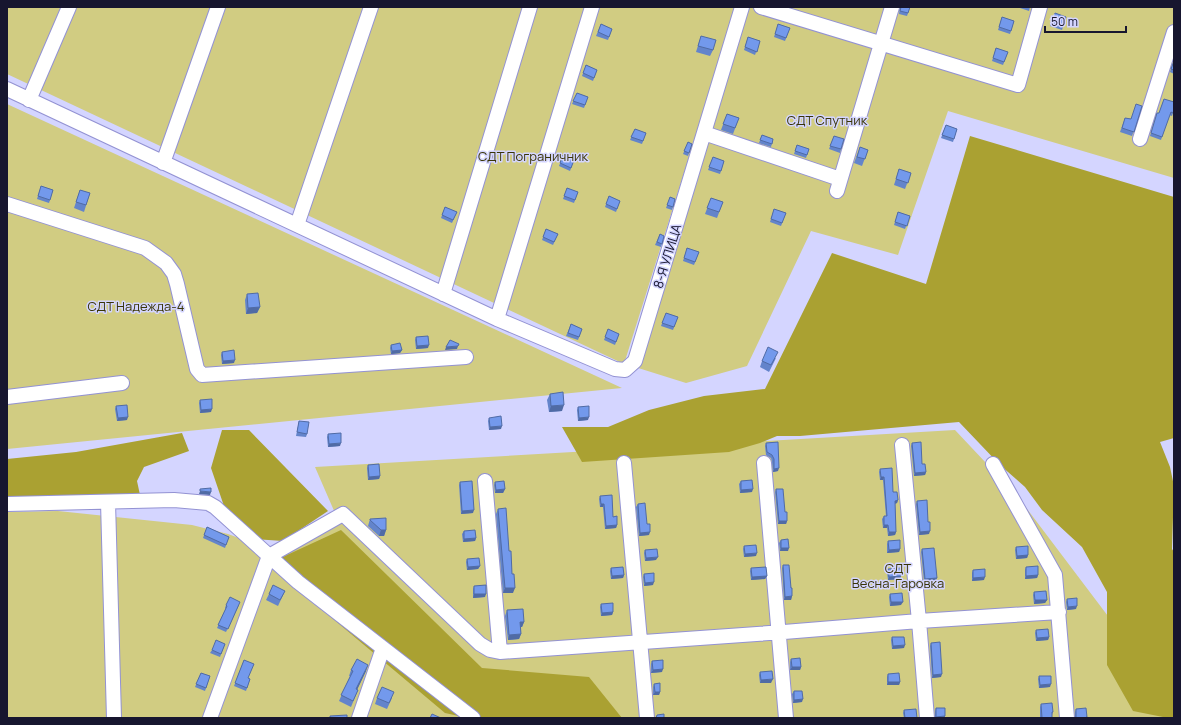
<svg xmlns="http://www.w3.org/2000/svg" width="1181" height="725" font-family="Manrope,sans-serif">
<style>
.green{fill:#d1cc82}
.forest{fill:#aaa132}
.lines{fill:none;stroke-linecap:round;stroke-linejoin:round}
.minor-casing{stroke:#9392d3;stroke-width:16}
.minor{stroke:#fff;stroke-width:14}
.wall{fill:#6384cb}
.shaded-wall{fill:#506ba5}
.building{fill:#7399ec;stroke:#506ba5}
.labels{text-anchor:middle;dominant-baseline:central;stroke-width:3;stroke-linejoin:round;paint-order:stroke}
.park-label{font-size:13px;fill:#393506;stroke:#d4d5ff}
.street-label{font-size:13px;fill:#17162f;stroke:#d4d5ff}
</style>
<rect width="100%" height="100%" fill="#d4d5ff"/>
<path class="green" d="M 7,7 L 736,7 L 624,364 L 7,74 Z
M 745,7 L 1174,7 L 1174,178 L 948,111 L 898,255 L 811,231 L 747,366 L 686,383 L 635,367 Z
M 7,104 L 622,388 L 7,449 Z
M 955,430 L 1018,497 L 1120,632 L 1174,718 L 7,718 L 7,512 L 58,511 L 192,525 L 228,534 L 272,550 L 335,513 L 315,467 Z"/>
<path class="forest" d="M 970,136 L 1174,197 L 1174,438 L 1160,442 L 1170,467 L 1174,486 L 1172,549 L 1174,552 L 1174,718 L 1168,718 L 1133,711 L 1107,665 L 1107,592 L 1082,547 L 1042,510 L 1025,487 L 1000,465 L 959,422 L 800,436 L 777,436 L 760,443 L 729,452 L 582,462 L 562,427 L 608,427 L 649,410 L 704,396 L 765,389 L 832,253 L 926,284 Z
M 222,430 L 249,430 L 328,511 L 283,541 L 254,539 L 225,509 L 211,468 Z
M 182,433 L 189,451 L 144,467 L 137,481 L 140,495 L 7,500 L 7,459 L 76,452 Z
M 341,530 L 482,668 L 589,677 L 622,718 L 468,718 L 445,713 L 282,576 L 274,561 Z"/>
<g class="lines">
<g class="minor-casing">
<path id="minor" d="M 761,7 L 1018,85 L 1040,7
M 7,89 L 497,319 L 615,369 L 625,370 L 635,361 L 742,7
M 29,100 L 69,7
M 704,133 L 840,179
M 1140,139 L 1174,32
M 163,163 L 218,7
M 837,191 L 892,7
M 7,204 L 145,248 L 166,263 L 174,274 L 177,284 L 197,369 L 202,375 L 466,357
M 297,225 L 371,7
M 443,294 L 530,7
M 497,319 L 592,7
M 7,397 L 122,383
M 902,445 L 919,621 L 927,718
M 624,463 L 647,718
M 764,463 L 786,718
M 993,464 L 1055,575 L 1067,718
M 485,481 L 500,652
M 108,502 L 114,718
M 7,504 L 174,500 L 208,503 L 215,507 L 298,582 L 473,718
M 210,718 L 269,556 L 343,514 L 480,644 L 490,650 L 500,652 L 784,632 L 919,621 L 1059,612
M 359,718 L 383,648"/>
</g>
<use href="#minor" class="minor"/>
</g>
<path class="wall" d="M 900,7 L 910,7 L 907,16 L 899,14 Z
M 1017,7 L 1030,7 L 1029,11 Z
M 1055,13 L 1066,17 L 1062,30 L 1050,26 Z
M 1002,17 L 1014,21 L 1010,34 L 998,30 Z
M 601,24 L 612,29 L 608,40 L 596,36 Z
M 778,24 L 790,28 L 785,41 L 774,37 Z
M 701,36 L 713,50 L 710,56 L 696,52 Z
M 748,37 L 760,41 L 755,55 L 744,50 Z
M 996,48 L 1008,52 L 1003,65 L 992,61 Z
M 1174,60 L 1174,74 L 1170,72 Z
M 586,65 L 597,70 L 593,81 L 582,76 Z
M 577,93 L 588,97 L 584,108 L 572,104 Z
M 1164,99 L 1173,113 L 1172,116 L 1169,115 L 1161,140 L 1150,136 L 1157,113 L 1159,113 Z
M 1142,106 L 1132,136 L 1120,132 L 1125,118 L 1131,119 Z
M 727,114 L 739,118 L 733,134 L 721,130 Z
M 946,125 L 957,129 L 953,142 L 941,138 Z
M 635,129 L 646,133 L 642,144 L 630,140 Z
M 762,135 L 773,139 L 771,147 L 759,143 Z
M 834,136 L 841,149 L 840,153 L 829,149 Z
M 688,142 L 692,144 L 688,156 L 683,154 Z
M 797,145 L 809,149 L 806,158 L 794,154 Z
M 860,147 L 868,150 L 862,166 L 854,163 Z
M 563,155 L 574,160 L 570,171 L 559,166 Z
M 713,157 L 724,161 L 720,174 L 708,170 Z
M 899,169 L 911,173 L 905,189 L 894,185 Z
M 41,186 L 53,190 L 49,203 L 37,199 Z
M 567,188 L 578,192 L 574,203 L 563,199 Z
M 80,190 L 90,193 L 84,212 L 74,208 Z
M 609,196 L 620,201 L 616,212 L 605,207 Z
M 670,197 L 675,199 L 672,210 L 666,208 Z
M 711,198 L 723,202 L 717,218 L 705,214 Z
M 445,207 L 457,212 L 452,223 L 441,218 Z
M 774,209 L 786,213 L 781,226 L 770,222 Z
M 898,212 L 910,216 L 905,229 L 894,225 Z
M 546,229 L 558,234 L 553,245 L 542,240 Z
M 660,234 L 664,236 L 661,247 L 655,245 Z
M 687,248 L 699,252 L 694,265 L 683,261 Z
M 247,294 L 260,307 L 257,313 L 246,314 L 245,300 Z
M 666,313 L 678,317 L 673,330 L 661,326 Z
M 571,324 L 582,329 L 578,340 L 566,336 Z
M 608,329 L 619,334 L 615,345 L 604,340 Z
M 416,337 L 428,348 L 416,349 L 415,340 Z
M 391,345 L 402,350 L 400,353 L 391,354 L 390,348 Z
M 222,352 L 234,363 L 222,364 L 221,355 Z
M 776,358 L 769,372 L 760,367 L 762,361 Z
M 550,394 L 562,411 L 549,412 L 547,400 Z
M 200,400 L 211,412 L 200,413 L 199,403 Z
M 116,406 L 127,420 L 117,421 L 115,409 Z
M 578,407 L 588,420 L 578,421 L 577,410 Z
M 489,418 L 501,429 L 489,430 L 488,421 Z
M 299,421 L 307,434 L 306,437 L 296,436 Z
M 328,434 L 340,446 L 328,447 L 327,437 Z
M 778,442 L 778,471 L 773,472 L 772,462 L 771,458 L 766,455 L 765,446 L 766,443 Z
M 912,443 L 922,464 L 926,472 L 925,475 L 914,476 L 911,446 Z
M 368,465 L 380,476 L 379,479 L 368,480 L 367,468 Z
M 880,469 L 898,500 L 897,503 L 895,504 L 896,532 L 895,535 L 888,536 L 887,528 L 883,528 L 882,519 L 884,516 L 886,516 L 883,480 L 880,480 L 879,472 Z
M 741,481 L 752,492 L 740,493 L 739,484 Z
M 460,482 L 473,513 L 461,514 L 459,485 Z
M 495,482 L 505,489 L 503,493 L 495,493 L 494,485 Z
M 776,489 L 785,512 L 787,521 L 786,524 L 778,524 L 775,492 Z
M 600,496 L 617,525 L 616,528 L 605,529 L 603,507 L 600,507 L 599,499 Z
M 917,501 L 928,522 L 929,534 L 919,535 L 916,504 Z
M 638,504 L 647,524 L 649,535 L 639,536 L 636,507 Z
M 498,509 L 509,551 L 512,574 L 513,593 L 503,593 L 496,514 Z
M 370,519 L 386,530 L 384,536 L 379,536 L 368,526 Z
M 207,527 L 229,537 L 225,548 L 203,538 Z
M 464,531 L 476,538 L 475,541 L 463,542 L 462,534 Z
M 781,540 L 788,551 L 780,551 L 779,543 Z
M 888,541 L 900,549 L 899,552 L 887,553 L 887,544 Z
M 744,546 L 756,556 L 744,557 L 743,549 Z
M 1016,547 L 1028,555 L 1027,558 L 1016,559 L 1015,550 Z
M 922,549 L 936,581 L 924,582 L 921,552 Z
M 645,550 L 656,560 L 645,561 L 644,553 Z
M 467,559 L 480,566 L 478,569 L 467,570 L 466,562 Z
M 783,565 L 791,588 L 792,596 L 791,600 L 784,600 L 782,568 Z
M 1026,567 L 1038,575 L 1037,578 L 1025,579 L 1025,570 Z
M 611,568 L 624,575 L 623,578 L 611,579 L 610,571 Z
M 751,568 L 767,576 L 765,579 L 751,580 L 750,571 Z
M 888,569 L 901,576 L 900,579 L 888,580 L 887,572 Z
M 973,570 L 984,580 L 972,581 L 972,573 Z
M 644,574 L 653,585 L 644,586 L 643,577 Z
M 474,586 L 485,597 L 473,598 L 473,589 Z
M 285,591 L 278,606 L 266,600 L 269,594 Z
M 1034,592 L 1047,600 L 1045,603 L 1034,604 L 1033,595 Z
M 890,594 L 901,605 L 890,606 L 889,597 Z
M 1067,599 L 1076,609 L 1067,610 L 1066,602 Z
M 601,604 L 613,612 L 612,615 L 601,616 L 600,607 Z
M 226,605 L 239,605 L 226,632 L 217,628 L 226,609 L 225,608 Z
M 507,610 L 524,622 L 522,627 L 521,627 L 521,634 L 519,639 L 508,640 L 505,616 Z
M 1036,630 L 1049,637 L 1048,640 L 1036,641 L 1035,633 Z
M 892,637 L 904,648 L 892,649 L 891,640 Z
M 931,643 L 941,677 L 932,678 L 930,646 Z
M 225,644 L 220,657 L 210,653 L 212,650 Z
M 791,659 L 801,667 L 800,670 L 790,670 L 790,662 Z
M 244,660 L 248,678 L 250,679 L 246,691 L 234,686 Z
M 652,661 L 662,672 L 651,673 L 651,664 Z
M 351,670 L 366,671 L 357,690 L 358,690 L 351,707 L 339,701 L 350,676 L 349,676 Z
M 760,672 L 771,683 L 760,683 L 759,675 Z
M 201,673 L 210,676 L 205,691 L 195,687 Z
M 888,674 L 900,682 L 899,685 L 887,685 L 887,677 Z
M 1039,676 L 1050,687 L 1039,688 L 1038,679 Z
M 654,684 L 660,692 L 659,695 L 653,695 L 653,687 Z
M 794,691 L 802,702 L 793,703 L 792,694 Z
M 377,698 L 392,698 L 387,709 L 375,704 Z
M 1041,704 L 1053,712 L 1052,715 L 1052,718 L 1040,718 L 1040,707 Z
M 936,708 L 945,718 L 935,718 L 935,711 Z
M 1076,709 L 1086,718 L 1075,718 L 1075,712 Z
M 904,710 L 917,718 L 904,718 L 903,713 Z"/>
<path class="shaded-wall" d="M 260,307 L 257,313 L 246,314 L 248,308 Z
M 429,345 L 428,348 L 416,349 L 417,346 Z
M 458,346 L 457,349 L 445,350 L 446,347 Z
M 402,350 L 400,353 L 391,354 L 392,351 Z
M 235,360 L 234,363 L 222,364 L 223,361 Z
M 564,405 L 562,411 L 549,412 L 551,406 Z
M 212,409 L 211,412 L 200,413 L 201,410 Z
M 128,417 L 127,420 L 117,421 L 118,418 Z
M 589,417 L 588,420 L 578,421 L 579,418 Z
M 502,426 L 501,429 L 489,430 L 490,427 Z
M 341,443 L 340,446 L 328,447 L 329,444 Z
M 779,468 L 778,471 L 773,472 L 774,469 Z
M 926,472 L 925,475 L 914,476 L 915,473 Z
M 380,476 L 379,479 L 368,480 L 369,477 Z
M 881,477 L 884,477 L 883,480 L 880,480 Z
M 505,489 L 503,493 L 495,493 L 496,490 Z
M 753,489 L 752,492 L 740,493 L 741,490 Z
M 200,491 L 211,492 L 210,495 L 199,494 Z
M 898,500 L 897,503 L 893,504 L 895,501 Z
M 601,504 L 604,504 L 603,507 L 600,507 Z
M 474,510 L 473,513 L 461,514 L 462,511 Z
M 779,521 L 787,521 L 786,524 L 778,524 Z
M 617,525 L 616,528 L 605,529 L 606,526 Z
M 884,525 L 888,525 L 887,528 L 883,528 Z
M 381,530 L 386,530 L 384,536 L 379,536 Z
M 930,531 L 929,534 L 919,535 L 920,532 Z
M 650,532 L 649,535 L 639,536 L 640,533 Z
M 889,532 L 896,532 L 895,535 L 888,536 Z
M 476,538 L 475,541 L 463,542 L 464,539 Z
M 781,548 L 789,548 L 788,551 L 780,551 Z
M 900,549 L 899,552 L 887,553 L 889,550 Z
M 757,553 L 756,556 L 744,557 L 745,554 Z
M 1028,555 L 1027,558 L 1016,559 L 1017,556 Z
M 658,557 L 656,560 L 645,561 L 646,558 Z
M 480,566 L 478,569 L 467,570 L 468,567 Z
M 624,575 L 623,578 L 611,579 L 612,576 Z
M 1038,575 L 1037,578 L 1025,579 L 1026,576 Z
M 767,576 L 765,579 L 751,580 L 752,577 Z
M 901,576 L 900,579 L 888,580 L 889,577 Z
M 985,577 L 984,580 L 972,581 L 973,578 Z
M 937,578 L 936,581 L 924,582 L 925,579 Z
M 654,582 L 653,585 L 644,586 L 645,583 Z
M 505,588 L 515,588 L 513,593 L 503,593 Z
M 474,594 L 486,594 L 485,597 L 473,598 Z
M 792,596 L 791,600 L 784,600 L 785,597 Z
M 1035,600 L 1047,600 L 1045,603 L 1034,604 Z
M 891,602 L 903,602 L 901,605 L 890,606 Z
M 1077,606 L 1076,609 L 1067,610 L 1068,607 Z
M 613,612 L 612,615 L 601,616 L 602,613 Z
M 520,622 L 524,622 L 522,627 L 518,627 Z
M 521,634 L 519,639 L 508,640 L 509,635 Z
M 1049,637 L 1048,640 L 1036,641 L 1037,638 Z
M 905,645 L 904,648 L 892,649 L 893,646 Z
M 368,665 L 366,671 L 354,696 L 356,689 Z
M 792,667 L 801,667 L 800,670 L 790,670 Z
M 663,669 L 662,672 L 651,673 L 653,670 Z
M 942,674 L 941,677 L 932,678 L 933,675 Z
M 773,679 L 771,683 L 760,683 L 761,680 Z
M 888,682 L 900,682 L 899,685 L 887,685 Z
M 1051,684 L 1050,687 L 1039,688 L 1040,685 Z
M 655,692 L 660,692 L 659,695 L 653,695 Z
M 803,699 L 802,702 L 793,703 L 794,700 Z
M 945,716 L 945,718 L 936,718 L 936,717 Z"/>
<path class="building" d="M 901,7 L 910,7 L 908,13 L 900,11 Z
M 1055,13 L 1066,17 L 1063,27 L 1051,23 Z
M 1002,17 L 1014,21 L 1011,31 L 999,27 Z
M 601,24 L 612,29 L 609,37 L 598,32 Z
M 778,24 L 790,28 L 786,38 L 775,34 Z
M 701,36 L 716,40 L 713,50 L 698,46 Z
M 748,37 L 760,41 L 757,52 L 745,47 Z
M 996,48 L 1008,52 L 1004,62 L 993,58 Z
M 1174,61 L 1174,70 L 1171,69 Z
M 586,65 L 597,70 L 594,78 L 583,73 Z
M 577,93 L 588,97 L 585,105 L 573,101 Z
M 1164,99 L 1174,102 L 1174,109 L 1173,113 L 1171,112 L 1162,137 L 1151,133 L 1157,113 L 1159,113 Z
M 1136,104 L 1142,106 L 1134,132 L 1122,128 L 1125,118 L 1131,119 Z
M 727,114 L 739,118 L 735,128 L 723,124 Z
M 946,125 L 957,129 L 954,139 L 942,135 Z
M 635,129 L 646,133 L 643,141 L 631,137 Z
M 762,135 L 773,139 L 772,144 L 760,140 Z
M 834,136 L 844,139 L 841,149 L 830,146 Z
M 688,142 L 692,144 L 689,153 L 684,151 Z
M 797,145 L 809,149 L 807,155 L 795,151 Z
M 860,147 L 868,150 L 865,159 L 857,157 Z
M 563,155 L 574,160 L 571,168 L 560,163 Z
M 713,157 L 724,161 L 721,171 L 709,167 Z
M 899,169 L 911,173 L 908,183 L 896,179 Z
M 41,186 L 53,190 L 50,200 L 38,196 Z
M 567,188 L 578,192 L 575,200 L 564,196 Z
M 80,190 L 90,193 L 86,205 L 76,202 Z
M 609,196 L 620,201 L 617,209 L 606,204 Z
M 670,197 L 675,199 L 673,207 L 667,205 Z
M 711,198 L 723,202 L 719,212 L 707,208 Z
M 445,207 L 457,212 L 453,220 L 442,215 Z
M 774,209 L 786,213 L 782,223 L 771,219 Z
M 898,212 L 910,216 L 907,226 L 895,222 Z
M 546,229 L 558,234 L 554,242 L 543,237 Z
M 660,234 L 664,236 L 662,244 L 657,242 Z
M 687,248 L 699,252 L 695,262 L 684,258 Z
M 258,293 L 260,307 L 248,308 L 247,294 Z
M 666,313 L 678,317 L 674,327 L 662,323 Z
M 571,324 L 582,329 L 579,337 L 568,333 Z
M 608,329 L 619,334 L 616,342 L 605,337 Z
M 428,336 L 429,345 L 417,346 L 416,337 Z
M 450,340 L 459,344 L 458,346 L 446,347 Z
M 400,343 L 402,350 L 392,351 L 391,345 Z
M 768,347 L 778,352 L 771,365 L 762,361 Z
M 234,350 L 235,360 L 223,361 L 222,352 Z
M 563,392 L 564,405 L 551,406 L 550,394 Z
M 212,399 L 212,409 L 201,410 L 200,400 Z
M 127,405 L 128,417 L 118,418 L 116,406 Z
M 589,406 L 589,417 L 579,418 L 578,407 Z
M 501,416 L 502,426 L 490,427 L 489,418 Z
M 299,421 L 309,422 L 307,434 L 297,432 Z
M 341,433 L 341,443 L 329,444 L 328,434 Z
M 778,442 L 779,468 L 774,469 L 774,459 L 772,455 L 767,452 L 766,443 Z
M 921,442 L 922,464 L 925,464 L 926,472 L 915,473 L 912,443 Z
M 379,464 L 380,476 L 369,477 L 368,465 Z
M 892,468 L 893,492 L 897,492 L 898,500 L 895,501 L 896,532 L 889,532 L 888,525 L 884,525 L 884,516 L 887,516 L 884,477 L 881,477 L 880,469 Z
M 752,480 L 753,489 L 741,490 L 741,481 Z
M 472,481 L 474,510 L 462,511 L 460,482 Z
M 504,481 L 505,489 L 496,490 L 495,482 Z
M 211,488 L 211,492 L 200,491 L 200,489 Z
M 776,489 L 783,489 L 785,512 L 787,512 L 787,521 L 779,521 Z
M 612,495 L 613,517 L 617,516 L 617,525 L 606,526 L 604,504 L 601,504 L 600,496 Z
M 927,500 L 928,522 L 930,522 L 930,531 L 920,532 L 917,501 Z
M 645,503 L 647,524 L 650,524 L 650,532 L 640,533 L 638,504 Z
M 506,508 L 509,551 L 511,551 L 512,574 L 514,574 L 515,588 L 505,588 L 498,509 Z
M 386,518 L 386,530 L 381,530 L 370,520 L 370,519 Z
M 207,527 L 229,537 L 226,545 L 204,535 Z
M 475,530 L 476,538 L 464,539 L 464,531 Z
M 788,539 L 789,548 L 781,548 L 781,540 Z
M 900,540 L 900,549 L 889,550 L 888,541 Z
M 756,545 L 757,553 L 745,554 L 744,546 Z
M 1028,546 L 1028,555 L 1017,556 L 1016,547 Z
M 934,548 L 937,578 L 925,579 L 922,549 Z
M 657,549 L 658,557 L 646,558 L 645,550 Z
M 479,558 L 480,566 L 468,567 L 467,559 Z
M 783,565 L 789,565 L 791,588 L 792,588 L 792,596 L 785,597 Z
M 1038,566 L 1038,575 L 1026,576 L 1026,567 Z
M 623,567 L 624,575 L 612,576 L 611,568 Z
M 766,567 L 767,576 L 752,577 L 751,568 Z
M 900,568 L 901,576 L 889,577 L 888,569 Z
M 985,569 L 985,577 L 973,578 L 973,570 Z
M 654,573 L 654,582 L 645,583 L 644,574 Z
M 273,585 L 285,591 L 280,600 L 269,594 Z
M 486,585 L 486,594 L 474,594 L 474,586 Z
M 1046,591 L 1047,600 L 1035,600 L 1034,592 Z
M 902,593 L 903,602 L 891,602 L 890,594 Z
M 230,597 L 240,602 L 228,629 L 218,625 L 227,606 L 226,605 Z
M 1077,598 L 1077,606 L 1068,607 L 1067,599 Z
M 613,603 L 613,612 L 602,613 L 601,604 Z
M 523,609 L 524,622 L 520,622 L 521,634 L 509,635 L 507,610 Z
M 1048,629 L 1049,637 L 1037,638 L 1036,630 Z
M 892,637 L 904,637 L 905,645 L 893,646 Z
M 216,640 L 225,644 L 221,654 L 212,650 Z
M 940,642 L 942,674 L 933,675 L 931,643 Z
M 800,658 L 801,667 L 792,667 L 791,659 Z
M 357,659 L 368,665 L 356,689 L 358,690 L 353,701 L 341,695 L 353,671 L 351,670 Z
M 244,660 L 254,664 L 248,678 L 250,679 L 247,688 L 235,683 Z
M 663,660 L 663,669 L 653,670 L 652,661 Z
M 772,671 L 773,679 L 761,680 L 760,672 Z
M 201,673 L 210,676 L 206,688 L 196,684 Z
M 899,673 L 900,682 L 888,682 L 888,674 Z
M 1039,676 L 1051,676 L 1051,684 L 1040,685 Z
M 660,683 L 660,692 L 655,692 L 654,684 Z
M 382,687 L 394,692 L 389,703 L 377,698 Z
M 794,691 L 802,691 L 803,699 L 794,700 Z
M 1052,703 L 1053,712 L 1052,712 L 1052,718 L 1042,718 L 1041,704 Z
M 936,708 L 945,708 L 945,716 L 936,717 Z
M 1086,708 L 1087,717 L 1086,717 L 1086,718 L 1076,718 L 1076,709 Z
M 916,709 L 917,718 L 905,718 L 904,710 Z
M 432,714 L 441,718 L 430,718 Z
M 664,714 L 664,718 L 656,718 L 657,715 Z
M 347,715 L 347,718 L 330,718 L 330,716 Z"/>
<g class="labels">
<g class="park-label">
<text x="827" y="120">СДТ Спутник</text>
<text x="533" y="156">СДТ Пограничник</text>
<text x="136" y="306">СДТ Надежда-4</text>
<text x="898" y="568">СДТ<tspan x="898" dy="15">Весна-Гаровка</tspan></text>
</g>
<g class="street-label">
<text transform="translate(667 256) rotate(-73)">8-Я УЛИЦА</text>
</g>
</g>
<rect width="1181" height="725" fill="none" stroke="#17162f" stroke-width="16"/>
<path d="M1045 26v6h81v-6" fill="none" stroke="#17162f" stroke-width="2"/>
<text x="1051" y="26" font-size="12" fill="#17162f" stroke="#d4d5ff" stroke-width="3" paint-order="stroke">50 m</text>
</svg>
